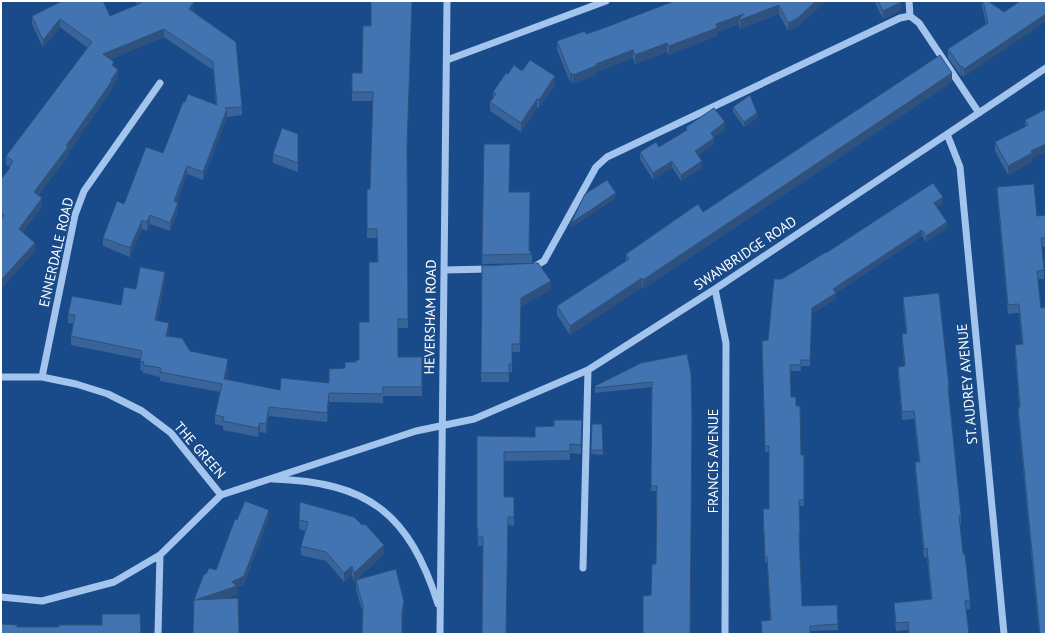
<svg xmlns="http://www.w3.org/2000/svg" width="1047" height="635" font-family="'PT Sans',sans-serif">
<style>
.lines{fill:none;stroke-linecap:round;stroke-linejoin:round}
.minor{stroke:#a2c4ed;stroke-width:7}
.wall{fill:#396499}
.shaded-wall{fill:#2e517d}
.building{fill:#4274b2;stroke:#2e517d}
.labels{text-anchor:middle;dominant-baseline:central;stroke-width:4;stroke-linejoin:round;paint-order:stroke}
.street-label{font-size:14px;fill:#fff;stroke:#194a89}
</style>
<rect width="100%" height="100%" fill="#194a89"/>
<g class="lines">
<path class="minor" d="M 909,1 L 910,16
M 447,60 L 606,1
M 947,134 L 960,167 L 1004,634
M 532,268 L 544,261 L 596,167 L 607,157 L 900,18 L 910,16 L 919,23 L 979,113
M 444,270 L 490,269
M 715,289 L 726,343 L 725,634
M 1,377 L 42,377 L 76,384 L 108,394 L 142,411 L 171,433 L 221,495
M 42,377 L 75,215 L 84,191 L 160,83
M 273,479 C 368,482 409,513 438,604
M 583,568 L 588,370
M 1,597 L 42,601 L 114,582 L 160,555 L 221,495 L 416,431 L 474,419 L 588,370 L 715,289 L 1046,68
M 158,634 L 160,555
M 440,634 L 447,1"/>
</g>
<path class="wall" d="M 136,1 L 191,1 L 194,10 L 194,12 L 242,107 L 242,115 L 227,117 L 203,180 L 187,174 L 177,202 L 178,211 L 170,231 L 150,224 L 147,231 L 142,229 L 130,257 L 103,246 L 103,238 L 124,204 L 163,153 L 185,102 L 216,105 L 213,70 L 164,37 L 111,59 L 114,67 L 118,79 L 112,87 L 112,89 L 68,153 L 68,156 L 38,196 L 42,207 L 23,232 L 35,251 L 1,289 L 1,179 L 9,170 L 9,166 L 6,165 L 6,156 L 88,48 L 60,27 L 43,48 L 32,24 L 32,16 L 110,16 L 137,5 Z
M 674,1 L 826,1 L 798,26 L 788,31 L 779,14 L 740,29 L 739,27 L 739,24 L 717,32 L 717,36 L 669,55 L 667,52 L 635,64 L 633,58 L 596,72 L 596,75 L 573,84 L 572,82 L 570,82 L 557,50 L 557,41 L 586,34 L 604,28 Z
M 874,1 L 901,1 L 901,10 L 883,19 Z
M 982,1 L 988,1 L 1004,12 L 964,77 L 962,75 L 961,76 L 948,58 L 948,49 L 986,24 L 982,6 Z
M 363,26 L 407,155 L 408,328 L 398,328 L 398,357 L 422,357 L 422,396 L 383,396 L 383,403 L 329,402 L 327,422 L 269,416 L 266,433 L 260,432 L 258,437 L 223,430 L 223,426 L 215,424 L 215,415 L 220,392 L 160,381 L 160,377 L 143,373 L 143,371 L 140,370 L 141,359 L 71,345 L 71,336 L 74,324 L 68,323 L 68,314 L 121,305 L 136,289 L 165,281 L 157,320 L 169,331 L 168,336 L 190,351 L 228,368 L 226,379 L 280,390 L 329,383 L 345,368 L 359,360 L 369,322 L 377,262 L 377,238 L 367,238 L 367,189 L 370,189 L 373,101 L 352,101 L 352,73 L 362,73 Z
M 522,71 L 555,85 L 539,108 L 537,107 L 521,132 L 490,111 L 490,102 L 493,98 L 493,92 L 508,74 Z
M 952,82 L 643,289 L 642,287 L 570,335 L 557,315 L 557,306 L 626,261 L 626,254 L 703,212 Z
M 733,107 L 757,118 L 744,127 L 733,112 Z
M 1046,109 L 1032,159 L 1032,162 L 1008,175 L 995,151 L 995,142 L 1025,127 L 1025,120 Z
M 686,127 L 725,129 L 714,137 L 714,144 L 698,155 L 702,168 L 681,181 L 672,167 L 653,180 L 640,159 L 640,152 L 659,147 L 686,131 Z
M 298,134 L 298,172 L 273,163 L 273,154 Z
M 484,144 L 509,192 L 529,250 L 532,254 L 532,263 L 482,264 Z
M 997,187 L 1037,216 L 1046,215 L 1046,247 L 1042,247 L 1044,270 L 1044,279 L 1038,279 L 1046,634 L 1039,634 L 1018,416 L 1018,407 L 1019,407 L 1015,354 L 1015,345 L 1022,344 L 1019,313 L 1008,314 L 997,196 Z
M 943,203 L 937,207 L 947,228 L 926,242 L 922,236 L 836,293 L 836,299 L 812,313 L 810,366 L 801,366 L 801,371 L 790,371 L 791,397 L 796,406 L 801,455 L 804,455 L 804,506 L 800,506 L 800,539 L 799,539 L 802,606 L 837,605 L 838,630 L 810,631 L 770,620 L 767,563 L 765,563 L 763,515 L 769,509 L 769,452 L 765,452 L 762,341 L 768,340 L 782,279 L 826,253 Z
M 482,266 L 551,289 L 521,307 L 520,352 L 512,352 L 512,372 L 509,373 L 509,382 L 481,382 Z
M 903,297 L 949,386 L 949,395 L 948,395 L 961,515 L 961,524 L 960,524 L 963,554 L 970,600 L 970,609 L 966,610 L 969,634 L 908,634 L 908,630 L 896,631 L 894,612 L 894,603 L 931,599 L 927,557 L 924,558 L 915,471 L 915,462 L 919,462 L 914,419 L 902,420 L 898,376 L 898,367 L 904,366 L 902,343 L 902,334 L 906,333 L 903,306 Z
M 687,354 L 651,595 L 656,564 L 656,491 L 651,491 L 652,387 L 595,393 L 595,386 Z
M 582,420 L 581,454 L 570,453 L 570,460 L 504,461 L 504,497 L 514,497 L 514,526 L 508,525 L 483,546 L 478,546 L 478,538 L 477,537 L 477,436 L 535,437 L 554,426 Z
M 592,424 L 602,424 L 603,455 L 591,454 Z
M 300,502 L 384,554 L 356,580 L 404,611 L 363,614 L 356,589 L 356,580 L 354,582 L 352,575 L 344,582 L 326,561 L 301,555 L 301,546 L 305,531 L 299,529 Z"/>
<path class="shaded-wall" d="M 816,1 L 826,1 L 798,26 L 788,31 L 788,23 Z
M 194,2 L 194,10 L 189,17 L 189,9 Z
M 901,2 L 901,10 L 883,19 L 883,11 Z
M 779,5 L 779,14 L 740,29 L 740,20 L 739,19 L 739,24 L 717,32 L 717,36 L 669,55 L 669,46 L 716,24 L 744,14 Z
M 1046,14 L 1046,22 L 964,77 L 964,69 Z
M 60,19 L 60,27 L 43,48 L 43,40 Z
M 164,29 L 164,37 L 103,63 L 103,54 Z
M 667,43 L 667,52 L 635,64 L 635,55 Z
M 633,50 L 633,58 L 596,72 L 596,75 L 573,84 L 573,75 L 596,64 Z
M 114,62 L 114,70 L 112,65 Z
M 962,66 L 962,75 L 961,76 L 961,67 Z
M 118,70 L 118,79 L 112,87 L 112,89 L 68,153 L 68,156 L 34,201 L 34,192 Z
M 572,73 L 572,82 L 570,82 L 570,74 Z
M 952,73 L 952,82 L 643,289 L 643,280 Z
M 555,76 L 555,85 L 539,108 L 539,100 Z
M 537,99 L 537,107 L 521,132 L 521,123 Z
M 227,109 L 227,118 L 203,180 L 203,172 Z
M 757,113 L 757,118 L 744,127 L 744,122 Z
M 725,122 L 725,129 L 711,140 L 711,133 Z
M 714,138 L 714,144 L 695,157 L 695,151 Z
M 1046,144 L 1046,152 L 1032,159 L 1032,162 L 1008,175 L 1008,166 L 1031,151 Z
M 672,161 L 672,167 L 653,180 L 653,173 Z
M 702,161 L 702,168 L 681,181 L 681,175 Z
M 187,166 L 187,174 L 174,210 L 174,201 Z
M 616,193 L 616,198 L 571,228 L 571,223 Z
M 943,197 L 943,203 L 934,209 L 934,203 Z
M 42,198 L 42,207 L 19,238 L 19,229 Z
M 178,203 L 178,211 L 170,231 L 170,223 Z
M 150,215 L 150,224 L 147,231 L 147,222 Z
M 142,220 L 142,229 L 130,257 L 130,248 Z
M 947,222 L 947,228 L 926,242 L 926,236 Z
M 922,230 L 922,236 L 833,295 L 833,289 Z
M 35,243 L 35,251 L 1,289 L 1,280 Z
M 165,272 L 165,281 L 155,329 L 155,320 Z
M 642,278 L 642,287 L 570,335 L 570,326 Z
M 551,281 L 551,289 L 521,307 L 520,352 L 521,298 Z
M 836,293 L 836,299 L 812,313 L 810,366 L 812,308 Z
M 169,323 L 169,331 L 166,344 L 166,336 Z
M 228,359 L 228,368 L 224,387 L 224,379 Z
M 329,393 L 329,402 L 327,422 L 327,413 Z
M 269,407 L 269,416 L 266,433 L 266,424 Z
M 260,423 L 260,432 L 258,437 L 258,428 Z
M 269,510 L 269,519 L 244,585 L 237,588 L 237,595 L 195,609 L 195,600 L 232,582 Z
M 384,545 L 384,554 L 354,582 L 354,573 Z
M 352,566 L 352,575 L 344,582 L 344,573 Z
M 404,602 L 404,611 L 402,620 L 402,611 Z"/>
<path class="building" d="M 62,1 L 103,1 L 110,16 L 141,3 L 140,1 L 191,1 L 194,2 L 189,9 L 236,42 L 242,107 L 225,108 L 227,109 L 203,172 L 187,166 L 174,201 L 178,203 L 170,223 L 150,215 L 147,222 L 142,220 L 130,248 L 103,238 L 117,201 L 124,204 L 146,147 L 163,153 L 183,102 L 185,102 L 188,94 L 217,105 L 213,62 L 164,29 L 103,54 L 114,62 L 112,65 L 118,70 L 111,80 L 112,81 L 66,146 L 68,147 L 34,192 L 42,198 L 19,229 L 35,243 L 1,280 L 1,219 L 4,215 L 1,212 L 1,179 L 10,168 L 9,167 L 13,161 L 6,156 L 92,42 L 60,19 L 43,40 L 32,16 Z
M 371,1 L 412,1 L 407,146 L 408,319 L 398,319 L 398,357 L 422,357 L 422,387 L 383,387 L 383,394 L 329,393 L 327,413 L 269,407 L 266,424 L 260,423 L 258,428 L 223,421 L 224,417 L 215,415 L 222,384 L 160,372 L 161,368 L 143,365 L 144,362 L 140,361 L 142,351 L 71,336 L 75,315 L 68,314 L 72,296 L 121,305 L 124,287 L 136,289 L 140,267 L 165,272 L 155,320 L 169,323 L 166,336 L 182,338 L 190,351 L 228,359 L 224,379 L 280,390 L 281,378 L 329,383 L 329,369 L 345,368 L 345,362 L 356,362 L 356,360 L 359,360 L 359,322 L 369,322 L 369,262 L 378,262 L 377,229 L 367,229 L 367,189 L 370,189 L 373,92 L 352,92 L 352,73 L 362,73 L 363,26 L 371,26 Z
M 674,1 L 816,1 L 798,18 L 788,23 L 779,5 L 740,20 L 739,19 L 744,14 L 716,24 L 717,28 L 669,46 L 667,43 L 635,55 L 633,50 L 596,64 L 596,66 L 573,75 L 572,73 L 570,74 L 557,41 L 585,31 L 586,34 L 604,28 Z
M 878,1 L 901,1 L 901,2 L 883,11 Z
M 983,1 L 988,1 L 1004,12 L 1020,1 L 1046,1 L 1046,14 L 964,69 L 962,66 L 961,67 L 948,49 L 988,23 Z
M 940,55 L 952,73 L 643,280 L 642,278 L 570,326 L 557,306 L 629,259 L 626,254 L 698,204 L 703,212 Z
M 530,60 L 555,76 L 539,100 L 537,99 L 521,123 L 490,102 L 496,94 L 493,92 L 506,73 L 508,74 L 514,65 L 522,71 Z
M 750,95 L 757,113 L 744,122 L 733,107 Z
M 714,108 L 725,122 L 711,133 L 714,138 L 695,151 L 702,161 L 681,175 L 672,161 L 653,173 L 640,152 L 656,142 L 659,147 L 687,130 L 686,127 Z
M 1046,109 L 1046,144 L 1031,151 L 1032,153 L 1008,166 L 995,142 L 1028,125 L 1025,120 Z
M 282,128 L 298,134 L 298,163 L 273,154 Z
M 484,144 L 510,144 L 509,192 L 530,192 L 529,250 L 532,254 L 482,255 Z
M 607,180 L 616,193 L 571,223 L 585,194 Z
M 933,183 L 943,197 L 934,203 L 947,222 L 926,236 L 922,230 L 833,289 L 836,293 L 812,308 L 810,360 L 801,360 L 801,365 L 790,365 L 791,397 L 796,397 L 796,406 L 800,406 L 801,455 L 804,455 L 804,500 L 799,500 L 800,533 L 799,533 L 802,606 L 837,605 L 838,624 L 810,626 L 810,634 L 762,634 L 761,621 L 771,620 L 767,557 L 765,557 L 763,509 L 769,509 L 769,446 L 765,446 L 762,341 L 768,340 L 774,279 L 782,279 L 826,252 L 826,253 Z
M 1034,184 L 1037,216 L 1046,215 L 1046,238 L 1041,238 L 1044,270 L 1037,271 L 1041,308 L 1045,307 L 1046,313 L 1046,634 L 1040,634 L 1018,407 L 1020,407 L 1015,345 L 1023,344 L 1019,304 L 1008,305 L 997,187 Z
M 538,263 L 551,281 L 521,298 L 520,344 L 512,344 L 512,364 L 509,364 L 509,373 L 481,373 L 482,266 Z
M 939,293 L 949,386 L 948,387 L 961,515 L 959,516 L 963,554 L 965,554 L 970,600 L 965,601 L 969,634 L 909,634 L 908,622 L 896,623 L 894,603 L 932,599 L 927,548 L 924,549 L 915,462 L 920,462 L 914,411 L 902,412 L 898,367 L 905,366 L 902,334 L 907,333 L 903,297 Z
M 687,354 L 691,374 L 692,421 L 690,634 L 643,634 L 643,596 L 651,595 L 652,564 L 656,564 L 657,486 L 651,486 L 652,382 L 595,388 L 595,386 L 641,363 Z
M 554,420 L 582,420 L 581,445 L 570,444 L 570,451 L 504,452 L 504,497 L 514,497 L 514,517 L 508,517 L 506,634 L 482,634 L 483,537 L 478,537 L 478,529 L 477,528 L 477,436 L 535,437 L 535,427 L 554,426 Z
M 592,424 L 602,424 L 603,450 L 591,450 Z
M 245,501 L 269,510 L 244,576 L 232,582 L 237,586 L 195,600 L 238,598 L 239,634 L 193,634 L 194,600 L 204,574 L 206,574 L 209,568 L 216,570 L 235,519 L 237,520 Z
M 300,502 L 354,517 L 362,525 L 365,524 L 384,545 L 354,573 L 352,566 L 344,573 L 326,552 L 301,546 L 308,522 L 299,520 Z
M 396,569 L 404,602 L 402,611 L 402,634 L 362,634 L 363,606 L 356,580 Z
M 102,614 L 140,614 L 141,634 L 1,634 L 1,624 L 17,625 L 17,627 L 59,627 L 59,625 L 102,625 Z"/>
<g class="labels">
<g class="street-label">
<text transform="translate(56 252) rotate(-77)">ENNERDALE ROAD</text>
<text transform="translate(745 253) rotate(-34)">SWANBRIDGE ROAD</text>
<text transform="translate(430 317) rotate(-89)">HEVERSHAM ROAD</text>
<text transform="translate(967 384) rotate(-95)">ST. AUDREY AVENUE</text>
<text transform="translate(200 450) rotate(49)">THE GREEN</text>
<text transform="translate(713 461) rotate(-90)">FRANCIS AVENUE</text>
</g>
</g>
<rect width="1047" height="635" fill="none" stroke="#ffffff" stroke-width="4"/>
</svg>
